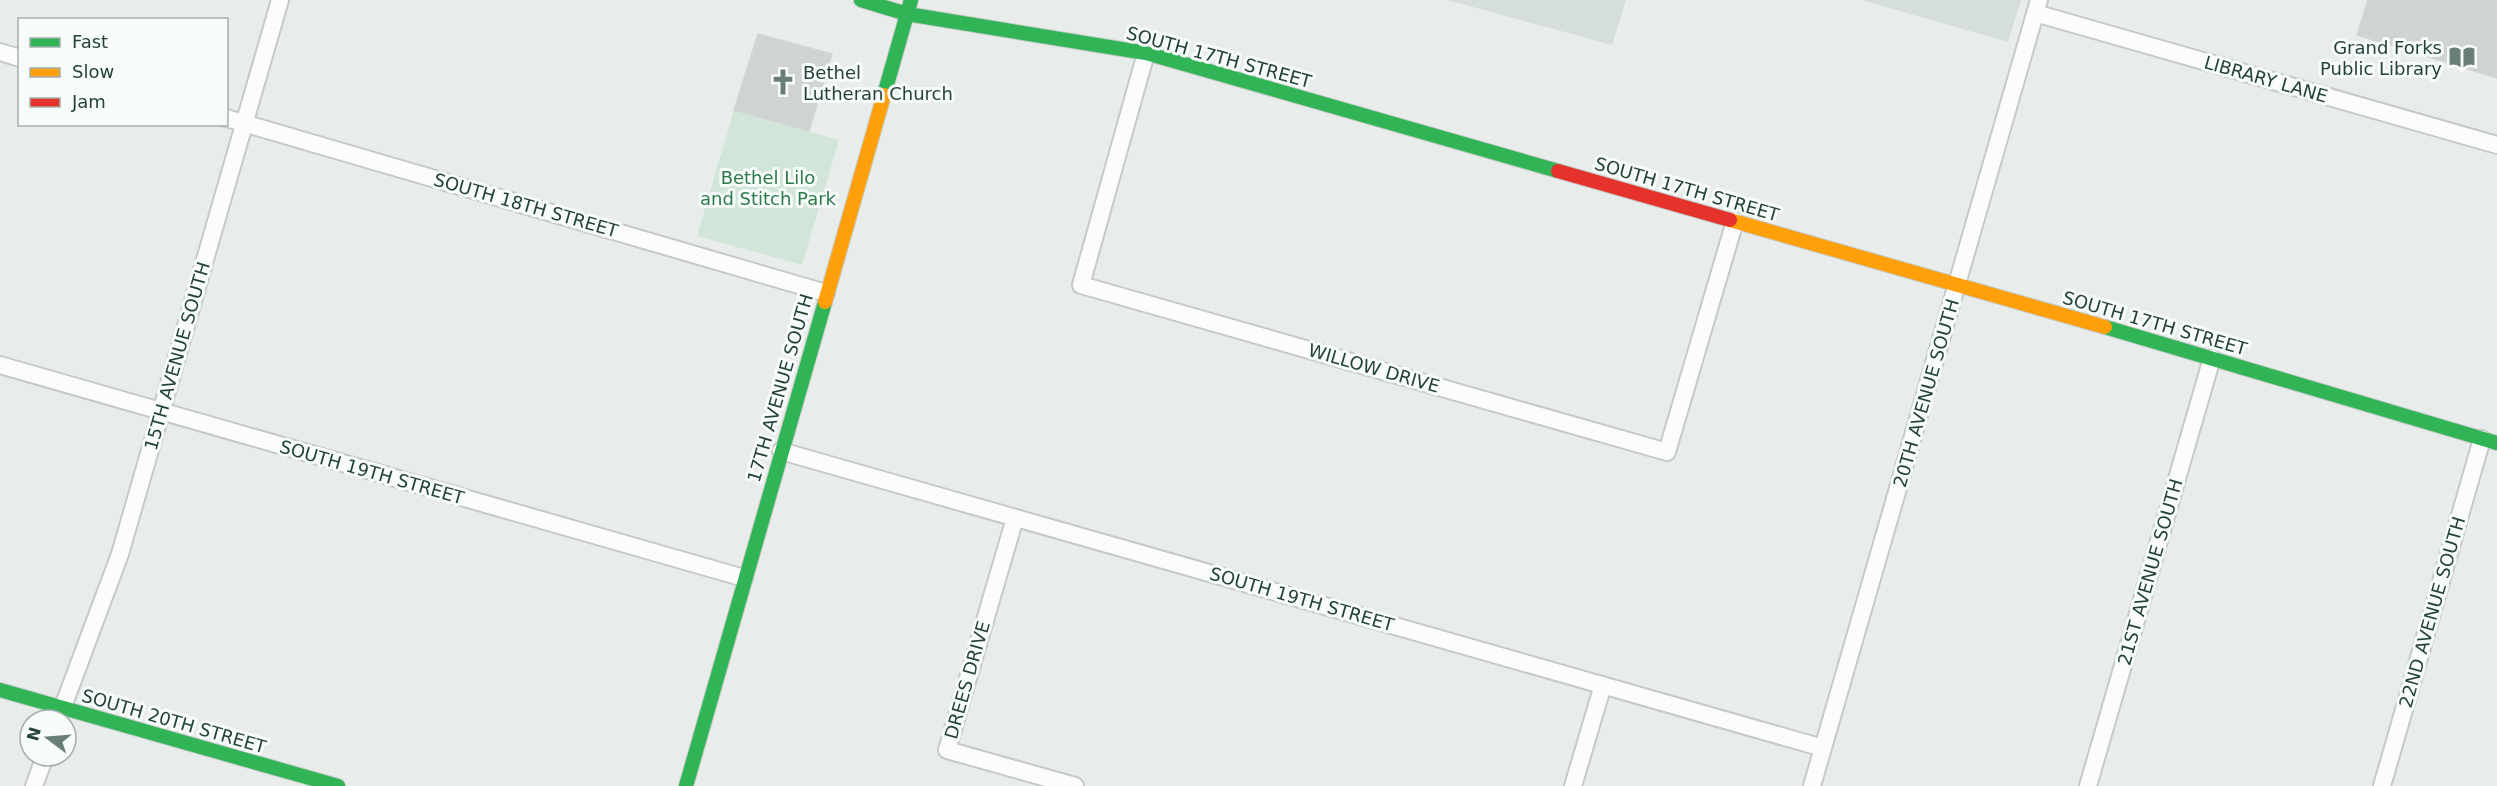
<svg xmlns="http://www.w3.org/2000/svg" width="2497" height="786" font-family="'DejaVu Sans',sans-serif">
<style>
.built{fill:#d6dedb}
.green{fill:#d1e6d8}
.building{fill:#cfd4d2;stroke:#d1d6d4;stroke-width:1.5}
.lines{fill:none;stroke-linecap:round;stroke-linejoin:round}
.street-casing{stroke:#c5cac8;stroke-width:20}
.fast-casing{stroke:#c3cbc8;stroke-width:16}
.slow-casing{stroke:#c3cbc8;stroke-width:16}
.jam-casing{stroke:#c3cbc8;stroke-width:16}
.street{stroke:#fcfcfc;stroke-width:16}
.fast{stroke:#30b455;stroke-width:14}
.slow{stroke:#ff9f0a;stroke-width:14}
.jam{stroke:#e5322d;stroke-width:14}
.labels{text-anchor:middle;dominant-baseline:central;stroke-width:6;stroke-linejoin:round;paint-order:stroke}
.poi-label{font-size:18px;fill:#24423a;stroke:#f7fbf9;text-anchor:end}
.street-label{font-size:18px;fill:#24423a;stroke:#f7fbf9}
.park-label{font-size:18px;fill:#2d7a4b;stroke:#f7fbf9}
</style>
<rect width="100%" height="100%" fill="#e8edeb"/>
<path class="built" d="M 1447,0 L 1626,0 L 1612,45 Z
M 1861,0 L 2021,0 L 2008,42 Z"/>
<path class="green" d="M 734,110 L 839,140 L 802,265 L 697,236 Z"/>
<path class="building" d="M 2368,0 L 2497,0 L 2497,78 L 2357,35 Z
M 758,34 L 832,54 L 809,131 L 734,110 Z"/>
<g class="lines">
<g class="street-casing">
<path id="street" d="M 2035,13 L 2497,145
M 0,52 L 20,58
M 1146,53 L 1081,285 L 1667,452 L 1735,221
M 226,118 L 826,293
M 0,365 L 744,578
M 781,451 L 1823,748
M 1015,518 L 947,750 L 1075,786
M 58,720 L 120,554 L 280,0
M 34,786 L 45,756
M 1573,786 L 1603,685
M 1812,786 L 2039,0
M 2088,786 L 2212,358
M 2382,786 L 2482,439"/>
</g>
<g class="fast-casing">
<path id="fast" d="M 861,0 L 907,14 L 1146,53 L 1558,171
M 884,95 L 911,0
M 2105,327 L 2497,443
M 0,690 L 338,786
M 686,786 L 825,302"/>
</g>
<g class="slow-casing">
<path id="slow" d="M 1730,220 L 2105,327
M 825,302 L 884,95"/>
</g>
<g class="jam-casing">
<path id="jam" d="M 1558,171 L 1730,220"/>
</g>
<use href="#street" class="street"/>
<use href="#fast" class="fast"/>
<use href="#slow" class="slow"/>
<use href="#jam" class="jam"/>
</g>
<defs>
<g id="library-bare" transform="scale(2.07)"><path d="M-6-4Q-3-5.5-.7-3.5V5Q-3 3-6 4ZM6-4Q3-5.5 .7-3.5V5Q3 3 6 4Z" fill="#697e78" stroke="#f7fbf9" stroke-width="2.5" paint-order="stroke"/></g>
<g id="church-bare" transform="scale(2.07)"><path d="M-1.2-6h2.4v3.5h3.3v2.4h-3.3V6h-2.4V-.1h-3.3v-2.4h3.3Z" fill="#697e78" stroke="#f7fbf9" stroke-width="2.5" paint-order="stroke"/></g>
</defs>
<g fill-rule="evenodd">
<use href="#library-bare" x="2462" y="57"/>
<use href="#church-bare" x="783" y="82"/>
</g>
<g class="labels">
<g class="poi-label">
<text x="2442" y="47">Grand Forks<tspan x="2442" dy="21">Public Library</tspan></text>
<text x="803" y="72" text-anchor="start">Bethel<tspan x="803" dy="21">Lutheran Church</tspan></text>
</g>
<g class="street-label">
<text transform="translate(1219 57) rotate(15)">SOUTH 17TH STREET</text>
<text transform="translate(2266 79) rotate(16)">LIBRARY LANE</text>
<text transform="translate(1687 189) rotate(16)">SOUTH 17TH STREET</text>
<text transform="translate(526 205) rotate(16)">SOUTH 18TH STREET</text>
<text transform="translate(2155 323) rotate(16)">SOUTH 17TH STREET</text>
<text transform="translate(177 356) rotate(-74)">15TH AVENUE SOUTH</text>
<text transform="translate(1374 368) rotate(16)">WILLOW DRIVE</text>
<text transform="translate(780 388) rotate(-74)">17TH AVENUE SOUTH</text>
<text transform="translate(1926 393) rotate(-74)">20TH AVENUE SOUTH</text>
<text transform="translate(372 472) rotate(16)">SOUTH 19TH STREET</text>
<text transform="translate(2150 572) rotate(-74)">21ST AVENUE SOUTH</text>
<text transform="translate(1302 599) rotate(16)">SOUTH 19TH STREET</text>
<text transform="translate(2432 612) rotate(-74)">22ND AVENUE SOUTH</text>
<text transform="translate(967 680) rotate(-74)">DREES DRIVE</text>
<text transform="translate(174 721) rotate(16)">SOUTH 20TH STREET</text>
</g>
<g class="park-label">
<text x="768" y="177">Bethel Lilo<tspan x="768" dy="21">and Stitch Park</tspan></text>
</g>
</g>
<rect x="18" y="18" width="210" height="108" fill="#f7fbf9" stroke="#a3b1ad" stroke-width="1.5"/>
<rect x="30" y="38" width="30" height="9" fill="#30b455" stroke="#a3b1ad" stroke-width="1.5"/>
<text x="72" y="48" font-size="18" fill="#24423a">Fast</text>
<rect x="30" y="68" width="30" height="9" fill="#ff9f0a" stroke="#a3b1ad" stroke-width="1.5"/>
<text x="72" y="78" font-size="18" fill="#24423a">Slow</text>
<rect x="30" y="98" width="30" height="9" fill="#e5322d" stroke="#a3b1ad" stroke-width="1.5"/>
<text x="72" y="108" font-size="18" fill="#24423a">Jam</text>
<g transform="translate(48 738) rotate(286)"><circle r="28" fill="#f7fbf9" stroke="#a3b1ad" stroke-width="1.5"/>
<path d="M0-4.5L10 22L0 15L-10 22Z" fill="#697e78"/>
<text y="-9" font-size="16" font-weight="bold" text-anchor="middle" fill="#24423a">N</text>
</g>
</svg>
